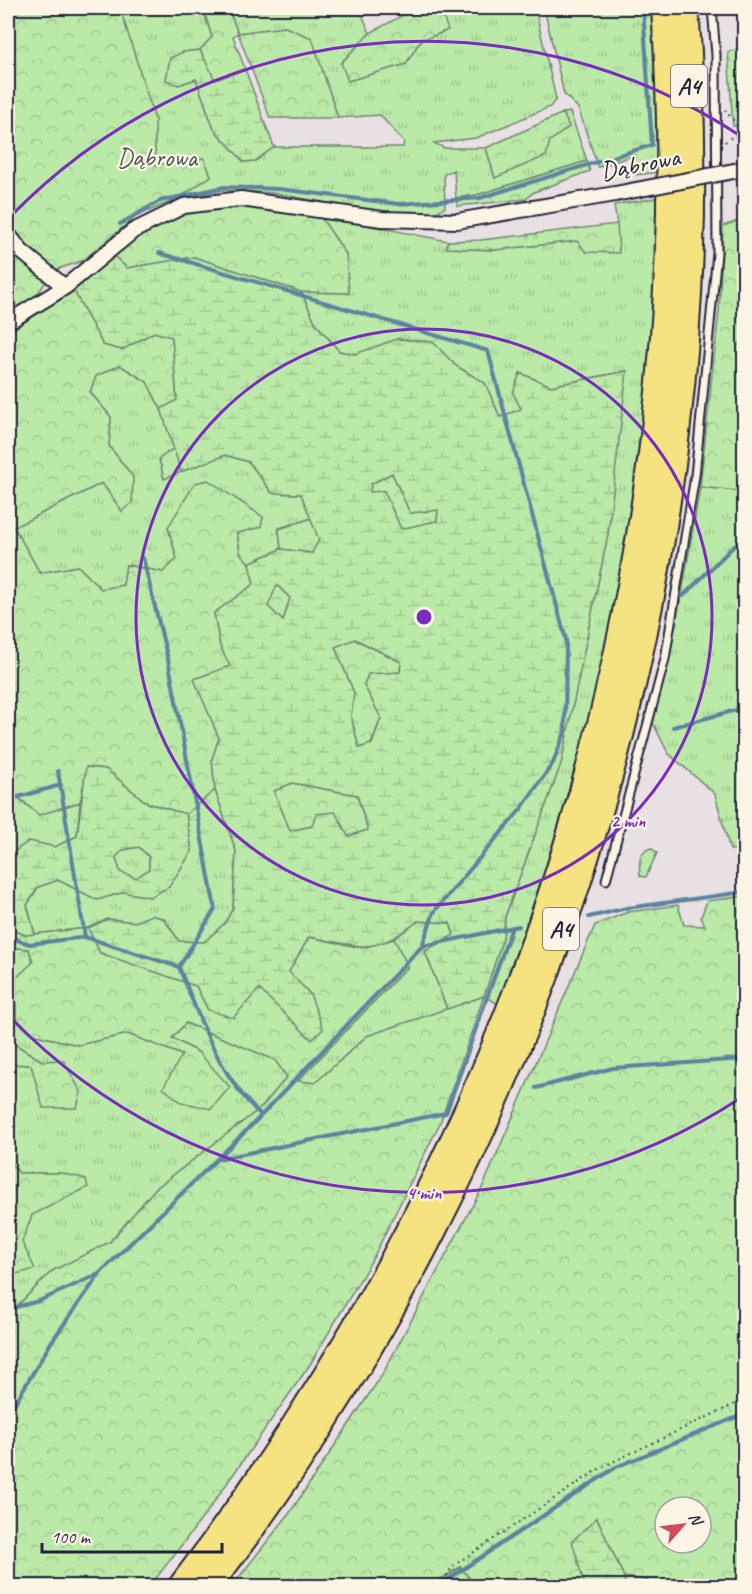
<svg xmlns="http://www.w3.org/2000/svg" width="752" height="1594" font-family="Caveat,sans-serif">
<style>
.grass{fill:url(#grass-tufts);stroke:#6e8672;stroke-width:1.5}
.forest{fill:url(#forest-crowns);stroke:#6e8672;stroke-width:1.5;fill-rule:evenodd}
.wetland{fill:url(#wetland-marsh);stroke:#6e8672;stroke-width:1.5;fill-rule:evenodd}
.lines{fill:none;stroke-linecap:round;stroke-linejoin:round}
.stream{stroke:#5c84a0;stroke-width:4}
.service-casing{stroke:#22223b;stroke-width:11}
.minor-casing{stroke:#22223b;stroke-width:18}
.motorway-casing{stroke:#22223b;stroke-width:30}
.path{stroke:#22223b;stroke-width:2;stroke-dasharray:1.5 4.5;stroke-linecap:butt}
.service{stroke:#fcf5e5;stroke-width:7}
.minor{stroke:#fcf5e5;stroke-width:14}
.motorway{stroke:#f5e382;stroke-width:26}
.minor-bridge-casing{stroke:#22223b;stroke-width:18;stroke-linecap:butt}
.minor-bridge{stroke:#fcf5e5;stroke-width:14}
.ring{fill:none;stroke:#7b2cbf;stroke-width:3}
.labels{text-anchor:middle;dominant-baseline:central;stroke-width:4.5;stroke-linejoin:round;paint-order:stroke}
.shield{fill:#fcf5e5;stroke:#63616e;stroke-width:1.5}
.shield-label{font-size:24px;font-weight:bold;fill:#22223b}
.park-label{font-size:26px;fill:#485456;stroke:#fcf5e5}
.street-label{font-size:26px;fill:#22223b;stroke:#fcf5e5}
.centre{fill:#7b2cbf;stroke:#fcf5e5;stroke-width:3}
.ring-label{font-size:18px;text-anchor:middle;font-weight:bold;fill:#7b2cbf;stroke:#fcf5e5;stroke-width:4.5;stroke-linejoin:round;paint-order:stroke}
</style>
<defs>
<pattern id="grass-tufts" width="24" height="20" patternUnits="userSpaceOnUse" patternTransform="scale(1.5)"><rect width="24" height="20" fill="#bae9a8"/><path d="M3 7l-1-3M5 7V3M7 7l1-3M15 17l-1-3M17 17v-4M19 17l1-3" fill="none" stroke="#a0c892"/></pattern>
<pattern id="forest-crowns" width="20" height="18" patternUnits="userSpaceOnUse" patternTransform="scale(1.5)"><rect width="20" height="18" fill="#bae9a8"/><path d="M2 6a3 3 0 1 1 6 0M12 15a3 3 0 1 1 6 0" fill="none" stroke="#a0c892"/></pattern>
<pattern id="wetland-marsh" width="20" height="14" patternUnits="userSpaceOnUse" patternTransform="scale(1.5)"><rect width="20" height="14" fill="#bae9a8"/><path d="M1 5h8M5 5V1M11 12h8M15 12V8" fill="none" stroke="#a0c892"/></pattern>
</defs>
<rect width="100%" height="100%" fill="#e9e0e3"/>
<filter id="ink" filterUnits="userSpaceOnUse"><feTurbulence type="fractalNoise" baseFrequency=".0167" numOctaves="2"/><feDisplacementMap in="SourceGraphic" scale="12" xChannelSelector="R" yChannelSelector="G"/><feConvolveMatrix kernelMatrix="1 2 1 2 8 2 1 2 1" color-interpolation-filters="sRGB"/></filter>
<g filter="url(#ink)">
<path class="grass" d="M 113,8 L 203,8 L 212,37 L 200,50 L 183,52 L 178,85 L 196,79 L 214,129 L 244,162 L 255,161 L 274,147 L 403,147 L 404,142 L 380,115 L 338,118 L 311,38 L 285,27 L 238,33 L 228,8 L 362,8 L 361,12 L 370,33 L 341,63 L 406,64 L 420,41 L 447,30 L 440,8 L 535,8 L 556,99 L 550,107 L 476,138 L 434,143 L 444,148 L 486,148 L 495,178 L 569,127 L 563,113 L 570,112 L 587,161 L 477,195 L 456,198 L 454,170 L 444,174 L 445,207 L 432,215 L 379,212 L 273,193 L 224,190 L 177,199 L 211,176 L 204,158 L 191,160 L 125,211 Z
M 544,8 L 653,8 L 659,172 L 636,175 L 635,155 L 598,167 L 578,108 L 564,94 Z
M 656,198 C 658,280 650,361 640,442 C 616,635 568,822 498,1004 L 484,996 L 503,938 L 505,917 L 561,763 L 608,534 L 626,371 L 551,386 L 520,373 L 522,409 L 500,417 L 485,383 L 456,366 L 432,342 L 397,339 L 355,355 L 339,351 L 316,324 L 301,292 L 348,293 L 346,254 L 320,216 L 448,241 L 447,248 L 495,250 L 577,241 L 617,224 L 614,205 Z
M 120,365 L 147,382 L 161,409 L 174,448 L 159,459 L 164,478 L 225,455 L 249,462 L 272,493 L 301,494 L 312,518 L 279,528 L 281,549 L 249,563 L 240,553 L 237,533 L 261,527 L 168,527 L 177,559 L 163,572 L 126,565 L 123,585 L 101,589 L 78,566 L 40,573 L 14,527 L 102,483 L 122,511 L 133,477 L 109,446 L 111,417 L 90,392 L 96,376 Z
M 744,484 L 744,849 L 730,850 L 715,794 L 668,753 L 653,723 L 682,593 L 700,487 L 739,491 Z
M 215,790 L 236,851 L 233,908 L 225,923 L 204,942 L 179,941 L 164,919 L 152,915 L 135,922 L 108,919 L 88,928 L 35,934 L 27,905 L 38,887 L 58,880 L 97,900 L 124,892 L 150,897 L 192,851 L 186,814 Z
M 8,793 L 12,793 L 39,815 L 80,802 L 77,836 L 55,847 L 29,841 L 8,856 Z
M 139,847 L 149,857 L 149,869 L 136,878 L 120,872 L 115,857 L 123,850 Z
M 651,848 L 657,853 L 646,877 L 640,876 C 639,864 638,852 651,848 Z
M 418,921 L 450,923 L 454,935 L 425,951 L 447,1009 L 367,1036 L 315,1083 L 297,1081 L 408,966 L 394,939 Z
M 8,947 L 29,949 L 33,963 L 16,978 L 16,1020 L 32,1034 L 78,1045 L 128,1034 L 182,1055 L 198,1052 L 172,1038 L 186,1023 L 275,1060 L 287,1077 L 262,1107 L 155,1189 L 110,1242 L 52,1271 L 13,1310 L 8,1312 L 8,1274 L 32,1215 L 61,1173 L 19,1173 L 8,1160 L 8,1098 L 11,1098 L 10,1064 L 31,1065 L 42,1061 L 8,1040 Z"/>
<path class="forest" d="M 8,8 L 120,8 L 155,119 L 155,165 L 204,158 L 211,176 L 177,199 L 137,216 L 82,261 L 55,270 L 34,298 L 8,314 Z
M 203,8 L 228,8 L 238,33 L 285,27 L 312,38 L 338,118 L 270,118 L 238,33 L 233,36 L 245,69 L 215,80 L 200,50 L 212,37 Z
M 416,8 L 440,8 L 448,30 L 420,41 L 406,64 L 348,81 L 341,63 L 370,33 Z
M 744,47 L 744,126 L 733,126 L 728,52 Z
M 563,113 L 569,127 L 550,141 L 546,156 L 495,178 L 486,148 Z
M 587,161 L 590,171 L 534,192 L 526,199 L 457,206 L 456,198 L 477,195 Z
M 244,207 L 320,216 L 346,254 L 349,293 L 301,292 L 194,257 L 127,268 L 114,256 C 155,219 189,208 244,207 Z
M 744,219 L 744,484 L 739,491 L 700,487 L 719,310 L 723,226 Z
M 617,224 L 619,253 L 586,252 L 577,241 L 495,250 L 446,248 L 448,241 L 481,240 Z
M 74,291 L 103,345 L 122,350 L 154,332 L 172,337 L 177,401 L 161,409 L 147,382 L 120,365 L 96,376 L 90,392 L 111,417 L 109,446 L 133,477 L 132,503 L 122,511 L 102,483 L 14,527 L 40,573 L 78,566 L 101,589 L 123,585 L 126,565 L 163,572 L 177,559 L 168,527 L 195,483 L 208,480 L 263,517 L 261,527 L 237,533 L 240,553 L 249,563 L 254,584 L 214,613 L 220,646 L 230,666 L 195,679 L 219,738 L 212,759 L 215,790 L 186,814 L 147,803 L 106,769 L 87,767 L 80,802 L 39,815 L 13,793 L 8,793 L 8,332 Z
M 174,448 L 181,472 L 164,479 L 159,459 Z
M 392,473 L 410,513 L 438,510 L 437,521 L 401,529 L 384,491 L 370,493 L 371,484 Z
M 312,518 L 319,540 L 312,553 L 281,549 L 279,529 Z
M 277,585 L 290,598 L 283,621 L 267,606 Z
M 354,639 L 401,662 L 400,672 L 364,685 L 381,718 L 371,744 L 359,748 L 351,716 L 354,693 L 335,647 Z
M 292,783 L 357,795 L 368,830 L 348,837 L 312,826 L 290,831 L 274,791 Z
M 744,896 L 744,1586 L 651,1586 L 647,1580 L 624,1577 L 597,1518 L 584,1583 L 591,1586 L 468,1586 L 472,1582 L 460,1567 L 430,1586 L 232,1586 L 289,1514 L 382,1375 L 484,1184 L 595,925 L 628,912 L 678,905 L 684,925 L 705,926 L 701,917 L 707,901 ZM 665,1507 L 701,1507 L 701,1543 L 665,1543 Z
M 8,928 L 25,935 L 88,928 L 100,953 L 196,986 L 208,1010 L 259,989 L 310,994 L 288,972 L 309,937 L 362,948 L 394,939 L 408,966 L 298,1081 L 315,1083 L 367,1036 L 484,996 L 440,1123 L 373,1258 L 309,1366 L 207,1512 L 150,1586 L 8,1586 L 8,1312 L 13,1310 L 52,1271 L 110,1242 L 155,1189 L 262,1107 L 287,1077 L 275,1060 L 186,1023 L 172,1038 L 198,1052 L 230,1087 L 211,1109 L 181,1102 L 163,1088 L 182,1055 L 128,1034 L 78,1045 L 32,1034 L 16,1020 L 16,978 L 33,962 L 29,949 L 8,947 Z
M 8,1040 L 42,1061 L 63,1060 L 81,1092 L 77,1108 L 43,1108 L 31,1065 L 10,1064 L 11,1099 L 8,1098 Z
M 8,1160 L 19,1173 L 61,1173 L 86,1179 L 88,1187 L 32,1215 L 22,1242 L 35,1269 L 8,1276 Z"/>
<path class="wetland" d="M 200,50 L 215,80 L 245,69 L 274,147 L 255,161 L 244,162 L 214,129 L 196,79 L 178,85 L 166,80 L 170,58 L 183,52 Z
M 114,256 L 127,268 L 194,257 L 301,292 L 316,324 L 339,351 L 355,354 L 397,339 L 433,342 L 456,366 L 485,383 L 500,417 L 521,409 L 513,393 L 520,373 L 551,386 L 627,371 L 608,534 L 561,764 L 505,917 L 503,938 L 484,996 L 447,1009 L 425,951 L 454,935 L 450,923 L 418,921 C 371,957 363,946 309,937 L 289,972 L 310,994 L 323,1029 L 312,1040 L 259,989 L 233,1018 L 208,1010 L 196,986 L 100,953 L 88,928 L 108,919 L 135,922 L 152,915 L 164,919 L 179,941 L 204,942 L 225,923 L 233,908 L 236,851 L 215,790 L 212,759 L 219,738 L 194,679 L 230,666 L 220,646 L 214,613 L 254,584 L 249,563 L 281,549 L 312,553 L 319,540 L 301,494 L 272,493 L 249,462 L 225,455 L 181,472 L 161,409 L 177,400 L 172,337 L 154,332 L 122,350 L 103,345 L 74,291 ZM 392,473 L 410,513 L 438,510 L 437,521 L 401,529 L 384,491 L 370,492 L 371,484 ZM 277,585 L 290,598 L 283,621 L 268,606 ZM 355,639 L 401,662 L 400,672 L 368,674 L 364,685 L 381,718 L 372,744 L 359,748 L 351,716 L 354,693 L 335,647 ZM 292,783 L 357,795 L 368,830 L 348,836 L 335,812 L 316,814 L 312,826 L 290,831 L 274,791 Z
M 86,767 L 106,769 L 147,803 L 186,814 L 192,851 L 169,887 L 150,897 L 124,892 L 97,900 L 58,880 L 38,887 L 27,905 L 35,934 L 25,935 L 8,928 L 8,856 L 29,841 L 55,847 L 77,836 ZM 139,847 L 149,857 L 149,869 L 136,878 L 120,872 L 116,857 L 123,850 Z
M 597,1518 L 624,1577 L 626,1586 L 591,1586 L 584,1583 L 572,1541 Z
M 461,1567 L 472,1582 L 468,1586 L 430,1586 Z"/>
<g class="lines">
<path class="stream" d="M 120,224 L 160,201 L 224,187 L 279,189 L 399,204 L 480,198 L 652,145 L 643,8
M 143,558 L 169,664 L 215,909 L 179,967
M 683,596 L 744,536
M 673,727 L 744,708
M 58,771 L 85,937
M 8,800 L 61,785
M 589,917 L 627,908 L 744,892
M 8,937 L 30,944 L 85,937 L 179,967
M 423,946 L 519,926
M 179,967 C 200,1019 219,1076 261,1115
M 536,1088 L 613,1068 L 744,1059
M 218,1159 L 446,1113 L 512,927
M 8,1309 L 39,1301 L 99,1274 L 253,1124 L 422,946 L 434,912 L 521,809 L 553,763 L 565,732 L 566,640 L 488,351 L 159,253
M 8,1415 L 52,1341 L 99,1275
M 438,1586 L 616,1467 L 744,1414"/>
<g class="service-casing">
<path id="service" d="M 606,880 L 665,659 L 695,476 L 717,253 L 716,55 L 712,8"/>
</g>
<g class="minor-casing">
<path id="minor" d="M 8,234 L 21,251 L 65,287
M 8,322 L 65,287 L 133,231 L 184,206 L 241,199 L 382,219 L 457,221 L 615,194"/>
</g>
<g class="motorway-casing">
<path id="motorway" d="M 182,1586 C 261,1482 332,1374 394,1259 C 599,880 695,438 665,8
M 208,1586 C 549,1143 728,567 685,8"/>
</g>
<path class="path" d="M 725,110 L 744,134
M 725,142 L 732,137 L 744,134
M 440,1586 L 453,1566 L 602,1467 L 739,1402 L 744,1394"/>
<use href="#service" class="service"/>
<use href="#minor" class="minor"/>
<use href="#motorway" class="motorway"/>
<g class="minor-bridge-casing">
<path id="minor-bridge" d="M 615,194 L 744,169"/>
</g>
<use href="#minor-bridge" class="minor-bridge"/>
</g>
</g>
<g class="ring">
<circle cx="424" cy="617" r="288"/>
<path d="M742 1097A576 576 0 0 1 10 1017M10 217A576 576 0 0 1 742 137"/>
</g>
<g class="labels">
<g class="shield">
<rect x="671" y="65" width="36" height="42" rx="4.5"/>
<rect x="543" y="908" width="36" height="42" rx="4.5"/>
</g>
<g class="shield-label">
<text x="689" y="86">A4</text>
<text x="561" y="929">A4</text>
</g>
<g class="park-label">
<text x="157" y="157">Dąbrowa</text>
</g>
<g class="street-label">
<text transform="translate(640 164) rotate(-11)">Dąbrowa</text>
</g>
</g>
<circle cx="424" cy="617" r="9" class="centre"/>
<g class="ring-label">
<text x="628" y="827">2 min</text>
<text x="424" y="1199">4 min</text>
</g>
<rect width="752" height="1594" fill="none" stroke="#fcf5e5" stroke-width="30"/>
<rect x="15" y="15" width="722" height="1564" fill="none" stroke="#22223b" stroke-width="2" filter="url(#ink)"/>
<g transform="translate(683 1525) rotate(62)"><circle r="28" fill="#fcf5e5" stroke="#a5a1a1" stroke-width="1.5"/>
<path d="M0-4.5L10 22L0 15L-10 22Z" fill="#d1495b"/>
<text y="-9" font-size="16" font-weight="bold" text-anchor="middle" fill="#22223b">N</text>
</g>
<path d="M42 1543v9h180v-9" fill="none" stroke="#22223b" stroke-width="3"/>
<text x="51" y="1543" font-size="18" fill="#22223b" stroke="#fcf5e5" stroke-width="4.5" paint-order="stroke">100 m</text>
</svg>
